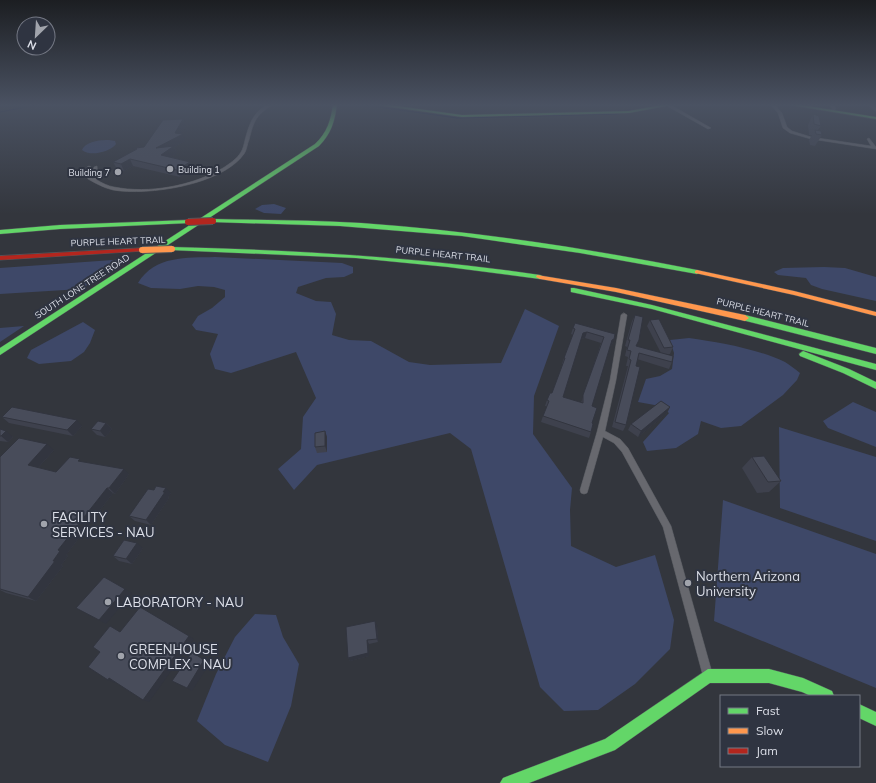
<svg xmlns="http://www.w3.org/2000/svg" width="876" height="783" font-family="Mulish,sans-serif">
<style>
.green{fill:#3e4868}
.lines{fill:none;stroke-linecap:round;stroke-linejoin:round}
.stream{stroke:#121a48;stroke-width:1}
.street-casing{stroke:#52555b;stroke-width:1}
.fast-casing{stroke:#52555b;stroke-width:1}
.slow-casing{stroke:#52555b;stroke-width:1}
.jam-casing{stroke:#52555b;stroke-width:1}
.street{fill:#67686e;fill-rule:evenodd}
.fast{fill:#63d668;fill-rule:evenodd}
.slow{fill:#ff974d;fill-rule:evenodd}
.jam{fill:#b3261e;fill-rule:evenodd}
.slow-bridge-casing{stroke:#52555b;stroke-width:8;stroke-linecap:butt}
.jam-bridge-casing{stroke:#52555b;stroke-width:8;stroke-linecap:butt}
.slow-bridge{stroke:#ff974d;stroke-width:6}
.jam-bridge{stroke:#b3261e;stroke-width:6}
.wall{fill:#3e414d;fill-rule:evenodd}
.shaded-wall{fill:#32353f}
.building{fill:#484c5a;stroke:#32353f;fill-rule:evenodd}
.poi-dot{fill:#a1a4ac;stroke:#2f3441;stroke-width:1.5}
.labels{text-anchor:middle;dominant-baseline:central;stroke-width:4;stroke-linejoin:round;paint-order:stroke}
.far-poi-label{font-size:9px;fill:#dcdfe8;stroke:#2f3441;text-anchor:start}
.far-street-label{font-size:9px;fill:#dcdfe8;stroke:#2f3441}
.near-poi-label{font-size:13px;fill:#dcdfe8;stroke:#2f3441;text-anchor:start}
</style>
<rect width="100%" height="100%" fill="#33363d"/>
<path class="green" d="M 109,140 L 115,141 L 116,144 C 110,152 90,157 82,150 C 86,141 100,140 109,140 Z
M 274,204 L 286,208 L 281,214 L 264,213 L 255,209 L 262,205 Z
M 215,257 L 342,263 L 353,267 L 353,273 L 344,277 L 326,278 L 298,287 L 296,293 L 316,301 L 331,302 L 336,314 L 332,335 L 349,340 L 371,341 L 409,362 L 430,365 L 501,363 L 525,309 L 559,326 L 534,396 L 533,434 L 572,488 L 570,510 L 571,546 L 616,567 L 655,555 L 674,620 L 670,649 L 635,684 L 598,710 L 564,711 L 540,687 L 471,449 L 450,433 L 317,465 L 294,490 L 278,469 L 301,449 L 303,417 L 316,398 L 296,352 L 231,373 L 215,369 L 210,354 L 218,334 L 196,330 L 192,325 L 198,316 L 212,308 L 225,297 L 225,290 L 214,287 L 198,286 L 180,289 L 151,288 L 138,283 C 155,255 187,258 215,257 Z
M 127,259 L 81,289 L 0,294 L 0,268 Z
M 824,267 L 845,268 L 876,277 L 876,301 L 822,289 L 811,285 L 806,278 L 778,275 L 774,272 L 783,268 Z
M 83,322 L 95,330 L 90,343 L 84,352 L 71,361 L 39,364 L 27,358 L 31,350 Z
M 24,326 L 0,342 L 0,328 Z
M 689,338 C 718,342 758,349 785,362 C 790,365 795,369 800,373 L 797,380 L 783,395 L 741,426 L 721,428 L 701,421 L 698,434 L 676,448 L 647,451 L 643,442 L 669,413 L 660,406 L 638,402 L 646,379 L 660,376 L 672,369 L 674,353 L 670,340 Z
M 853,402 L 876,412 L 876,447 L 828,428 L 823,421 Z
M 779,427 L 876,457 L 876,541 L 780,508 Z
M 723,500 L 876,554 L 876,688 L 714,621 Z
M 255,614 L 276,615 L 283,637 L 299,664 L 291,706 L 268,762 L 225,745 L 197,721 L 216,674 L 235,637 Z"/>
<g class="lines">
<path class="stream" d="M 316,104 L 324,106
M 357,104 L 457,118 L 618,114
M 341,105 L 356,104
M 618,111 L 631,110
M 0,112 L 42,104"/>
<g class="street-casing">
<path id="street" d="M 269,104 L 274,104 C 256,115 254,120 249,140 C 247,144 247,150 244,154 C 222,185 148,196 113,190 C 104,188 95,183 88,179 L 86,172 L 87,167 L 89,166 L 91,167 L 90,172 L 92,178 L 93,179 C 94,176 93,170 94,167 L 97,166 L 98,177 L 97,180 C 102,183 108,186 114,187 C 149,194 192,186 223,168 C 229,164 237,159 241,152 C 243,149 244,144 245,140 C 249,125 253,111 269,104 Z
M 667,104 L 669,104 L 711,128 L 708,129 L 667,106 Z
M 770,104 L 774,104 L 782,113 L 787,127 L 792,131 L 811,137 L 871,146 L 867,139 L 869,138 L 876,147 L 876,149 L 811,139 L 790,133 L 783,128 L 778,113 Z
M 829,104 L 833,104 L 836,108 L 834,112 L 831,111 L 832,108 Z
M 866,104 L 870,104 L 876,108 L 876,111 Z
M 624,313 L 627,315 L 616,380 L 605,431 L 620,439 L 628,448 L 671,526 L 713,676 L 712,680 L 708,681 L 704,680 L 703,676 L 663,527 L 622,452 L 614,443 L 603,437 L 588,490 L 587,493 L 584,494 L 581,493 L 580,490 L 597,432 L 610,380 L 621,315 Z"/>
</g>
<g class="fast-casing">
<path id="fast" d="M 333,104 L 337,104 C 335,121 331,134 319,146 L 0,355 L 0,348 L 315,144 C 327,133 331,120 333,104 Z
M 370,104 L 383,104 L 462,115 L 629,111 L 667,104 L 677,104 L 629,113 L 462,117 Z
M 784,104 L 795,104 L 876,117 L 876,119 Z
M 213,219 C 262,220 312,220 361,223 C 474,231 586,248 697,270 L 701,272 L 697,274 L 580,253 L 462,236 L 340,226 L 211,222 L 211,220 Z
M 188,220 L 191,222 L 190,223 L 60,229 L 0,234 L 0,230 L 60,225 Z
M 172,247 C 295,250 418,257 540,275 L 544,277 L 540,279 L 448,267 L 356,258 L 170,250 L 169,249 Z
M 571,288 L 574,288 L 652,305 L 876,364 L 876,370 L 652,309 L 571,292 Z
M 745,315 L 876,348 L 876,354 L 742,320 L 741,318 Z
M 803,351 L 849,369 L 876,382 L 876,389 L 843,373 L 800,356 L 799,354 Z
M 708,669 L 769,669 L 803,678 L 832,691 L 834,696 L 811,696 L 802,692 L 769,683 L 710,683 L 615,750 L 529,783 L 500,783 L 503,778 L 605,739 Z
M 859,704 L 876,712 L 876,726 L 859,718 Z"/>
</g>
<g class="slow-casing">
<path id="slow" d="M 697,270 L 794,291 L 876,312 L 876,316 L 794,295 L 695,273 L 695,271 Z
M 537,275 L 616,288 L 745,315 L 749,318 L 745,321 L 616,292 L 540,279 L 536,277 Z"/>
</g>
<g class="jam-casing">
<path id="jam" d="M 142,248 L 144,249 L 144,251 L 0,260 L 0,256 Z"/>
</g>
<use href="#street" class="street"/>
<use href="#fast" class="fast"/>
<use href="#slow" class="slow"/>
<use href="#jam" class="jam"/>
<g class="slow-bridge-casing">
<path id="slow-bridge" d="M 142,250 L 172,249"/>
</g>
<g class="jam-bridge-casing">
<path id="jam-bridge" d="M 188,222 L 213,221"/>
</g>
<use href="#slow-bridge" class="slow-bridge"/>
<use href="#jam-bridge" class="jam-bridge"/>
</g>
<path class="wall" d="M 813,114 L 821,126 L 818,130 L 822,135 L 815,146 L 810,145 L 809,140 L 812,135 L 809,135 L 808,125 Z
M 183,119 L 186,126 L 181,134 L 185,141 L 174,147 L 177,153 L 171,157 L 190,162 L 193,169 L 180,177 L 133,166 L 124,171 L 117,169 L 113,162 L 136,150 L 136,148 L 144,147 Z
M 635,315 L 639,340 L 636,346 L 661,353 L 647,326 L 650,320 L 673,347 L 670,354 L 665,354 L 672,362 L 669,369 L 637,359 L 636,366 L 626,425 L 623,431 L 612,427 L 628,366 L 626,366 L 628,357 L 625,356 L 627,347 L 625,346 L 632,321 Z
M 573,328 L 615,334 L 612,345 L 610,346 L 592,406 L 591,432 L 589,438 L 541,422 L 543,416 L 547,406 L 545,406 L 547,400 L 552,393 L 563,364 L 562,364 L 564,358 L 573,335 L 571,334 ZM 585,338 L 601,343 L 581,403 L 563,397 L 581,339 Z
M 670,407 L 667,413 L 638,437 L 628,430 L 631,424 Z
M 2,417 L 82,426 L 73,436 L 9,423 Z
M 106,423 L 112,429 L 105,437 L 97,435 L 91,429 Z
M 0,429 L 13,437 L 8,442 L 0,441 Z
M 325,431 L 327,437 L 327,452 L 317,453 L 315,447 Z
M 54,450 L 38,468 L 56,472 L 83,462 L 129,474 L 115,494 L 113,493 L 66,555 L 68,556 L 61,565 L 63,566 L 36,601 L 6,593 L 0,590 L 0,457 Z
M 752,457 L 781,481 L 769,492 L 757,493 L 742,468 Z
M 154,490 L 171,493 L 168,497 L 169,498 L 151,525 L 135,521 L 129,516 Z
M 143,548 L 132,564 L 119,561 L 113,556 Z
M 377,625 L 378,642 L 369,644 L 369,656 L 350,661 L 348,658 Z"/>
<path class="shaded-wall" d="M 183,119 L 186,126 L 180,136 L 183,134 L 185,141 L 174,147 L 177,153 L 164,162 L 156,148 L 175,133 Z
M 130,159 L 133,166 L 124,171 L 121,164 Z
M 190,162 L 193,169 L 180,177 L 177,170 Z
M 587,332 L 585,338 L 581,339 L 583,333 Z
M 614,339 L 612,345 L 610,346 L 612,340 Z
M 670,407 L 667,413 L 638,437 L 641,431 Z
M 77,420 L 82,426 L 73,436 L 67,430 Z
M 106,423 L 112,429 L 105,437 L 100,431 Z
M 6,431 L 13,437 L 8,442 L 1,436 Z
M 325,431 L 327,437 L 327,452 L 325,446 Z
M 47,444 L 54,450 L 35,471 L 28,465 Z
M 124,469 L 129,474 L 115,494 L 109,488 Z
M 107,488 L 113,493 L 66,555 L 68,556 L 61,565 L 63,566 L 36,601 L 28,597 L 53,561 L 58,550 Z
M 166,488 L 171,493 L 168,497 L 169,498 L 151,525 L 146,520 Z
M 137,543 L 143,548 L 132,564 L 126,559 Z
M 125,589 L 132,593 L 106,624 L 99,620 Z
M 375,621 L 377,625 L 378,642 L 377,639 Z
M 189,636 L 194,639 L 149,702 L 143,700 Z
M 367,640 L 369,644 L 369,656 L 350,661 L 348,658 Z
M 204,660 L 210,663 L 192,691 L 187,688 Z
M 109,678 L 116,681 L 115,683 L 108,680 Z"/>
<path class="building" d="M 813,114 L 819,116 L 821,126 L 814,124 Z
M 183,119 L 175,133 L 183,134 L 156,148 L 174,146 L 161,155 L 190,162 L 177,170 L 130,159 L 121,164 L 113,162 L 137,149 L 136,148 L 144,147 L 163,120 Z
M 815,130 L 821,131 L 822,135 L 816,134 Z
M 635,315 L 643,317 L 639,340 L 636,346 L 673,356 L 672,362 L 639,353 L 636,366 L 640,367 L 626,425 L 615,422 L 631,360 L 629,359 L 631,351 L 627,350 L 630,340 L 628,340 Z
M 659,319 L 673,347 L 664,348 L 650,320 Z
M 575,323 L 615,334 L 614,339 L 612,340 L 592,406 L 597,408 L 592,423 L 593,424 L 591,432 L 543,416 L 549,401 L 547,400 L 550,393 L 552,393 L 565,358 L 564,358 L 575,329 L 573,328 ZM 587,332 L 604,337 L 583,395 L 583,403 L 563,397 L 583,333 Z
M 661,401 L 670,407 L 641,431 L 631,424 Z
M 12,407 L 77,420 L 67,430 L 2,417 Z
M 98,421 L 106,423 L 100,431 L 91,429 Z
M 0,429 L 6,431 L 1,436 L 0,436 Z
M 325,431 L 325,446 L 315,447 L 315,433 Z
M 19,438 L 47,444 L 28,465 L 56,472 L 70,457 L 80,459 L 78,461 L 124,469 L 109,488 L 107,488 L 58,550 L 60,551 L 53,561 L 55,561 L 28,597 L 0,589 L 0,457 Z
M 764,456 L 781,481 L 768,482 L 752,457 Z
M 156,486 L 166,488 L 163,492 L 165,492 L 146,520 L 129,516 L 148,489 L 154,490 Z
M 124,540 L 137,543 L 126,559 L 113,556 Z
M 104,577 L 125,589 L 99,620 L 76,608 Z
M 140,607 L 189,636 L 143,700 L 109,678 L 108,680 L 88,667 L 100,652 L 93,647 L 110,626 L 120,632 Z
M 375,621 L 377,639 L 367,640 L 368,653 L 348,658 L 346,627 Z
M 192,652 L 204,660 L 187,688 L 172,681 Z"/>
<linearGradient id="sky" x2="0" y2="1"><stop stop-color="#1c1e22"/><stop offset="0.49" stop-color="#4a5262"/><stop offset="1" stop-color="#4a5262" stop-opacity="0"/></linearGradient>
<rect width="876" height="214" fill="url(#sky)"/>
<g class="poi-dot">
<circle cx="170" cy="169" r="4"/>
<circle cx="118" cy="172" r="4"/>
<circle cx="44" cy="524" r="4"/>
<circle cx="688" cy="583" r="4"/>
<circle cx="108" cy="602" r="4"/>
<circle cx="121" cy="656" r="4"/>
</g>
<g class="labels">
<g class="far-poi-label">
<text x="178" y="169">Building 1</text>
<text x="110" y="172" text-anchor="end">Building 7</text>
</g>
<g class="far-street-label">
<text transform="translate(118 241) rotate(-2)">PURPLE HEART TRAIL</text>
<text transform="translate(443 254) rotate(6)">PURPLE HEART TRAIL</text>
<text transform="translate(82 286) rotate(-33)">SOUTH LONE TREE ROAD</text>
<text transform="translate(763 312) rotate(14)">PURPLE HEART TRAIL</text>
</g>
<g class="near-poi-label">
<text x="52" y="517">FACILITY<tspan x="52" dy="15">SERVICES - NAU</tspan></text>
<text x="696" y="576">Northern Arizona<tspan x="696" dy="15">University</tspan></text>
<text x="116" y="602">LABORATORY - NAU</text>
<text x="129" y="649">GREENHOUSE<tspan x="129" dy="15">COMPLEX - NAU</tspan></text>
</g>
</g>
<rect x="720" y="695" width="140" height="72" fill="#2f3441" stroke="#747884"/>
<rect x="728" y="708" width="20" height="6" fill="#63d668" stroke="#747884"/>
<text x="756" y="715" font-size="12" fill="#dcdfe8">Fast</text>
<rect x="728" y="728" width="20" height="6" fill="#ff974d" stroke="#747884"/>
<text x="756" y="735" font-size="12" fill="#dcdfe8">Slow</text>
<rect x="728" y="748" width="20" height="6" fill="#b3261e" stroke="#747884"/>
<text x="756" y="755" font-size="12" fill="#dcdfe8">Jam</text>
<g transform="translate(36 36) rotate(205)"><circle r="19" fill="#2f3441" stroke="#747884"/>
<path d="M0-3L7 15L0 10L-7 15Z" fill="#a1a4ac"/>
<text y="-6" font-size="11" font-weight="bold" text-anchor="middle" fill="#dcdfe8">N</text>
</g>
</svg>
